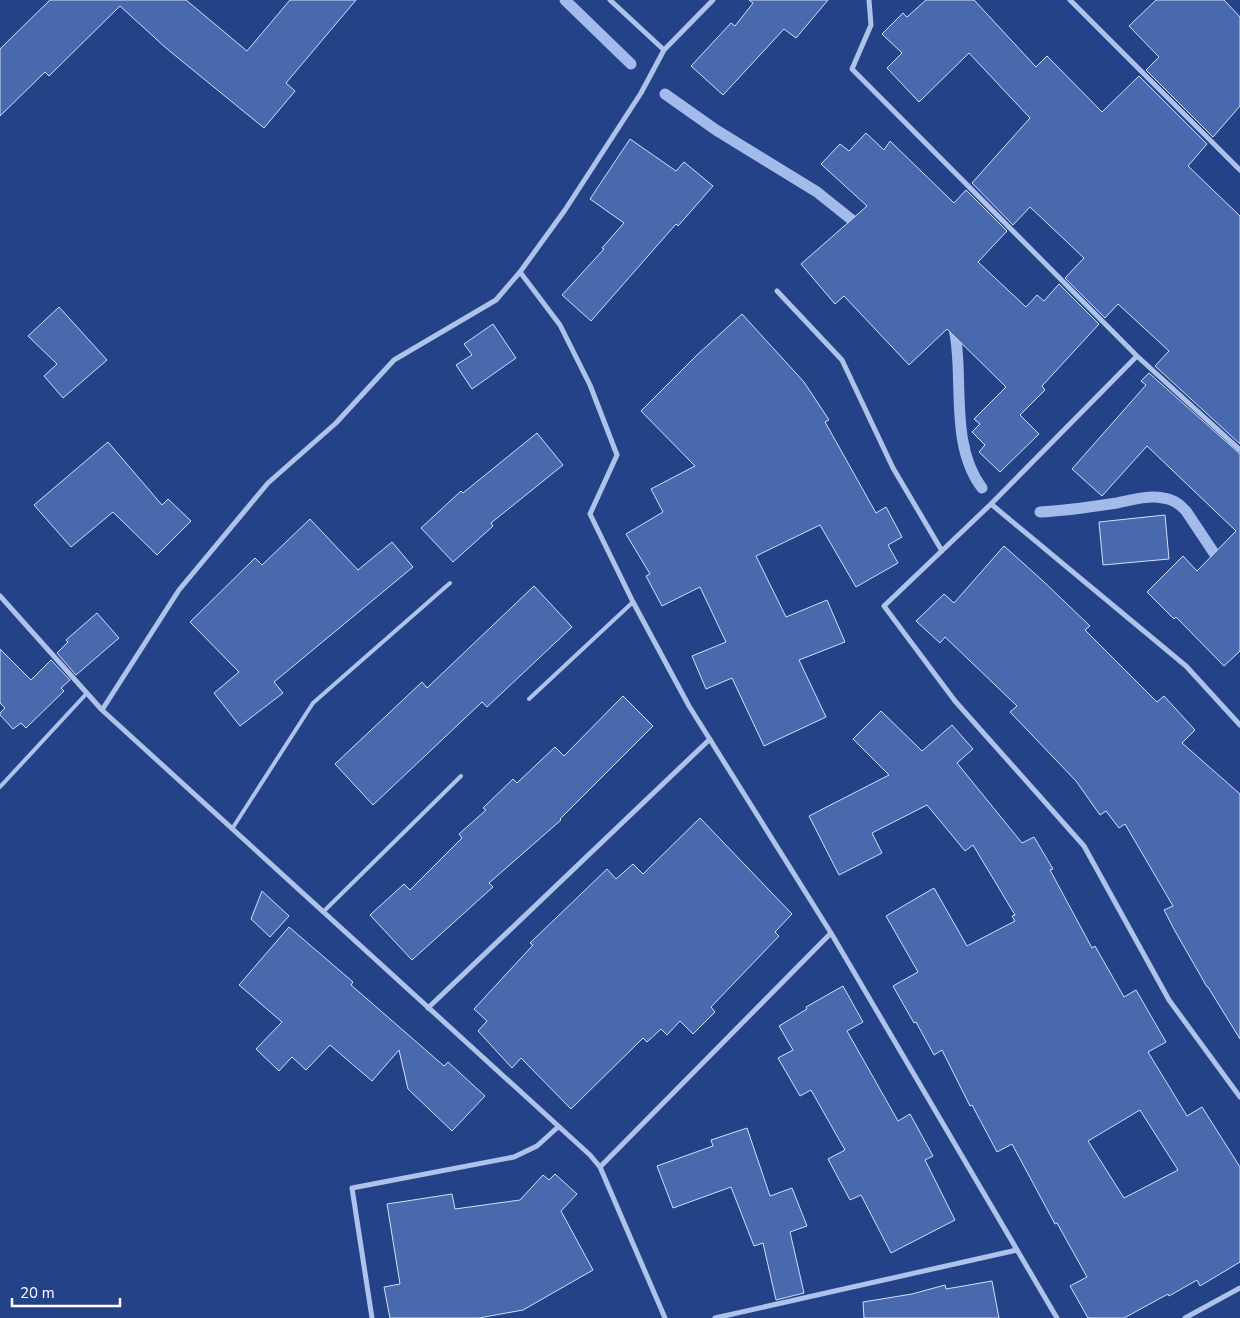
<svg xmlns="http://www.w3.org/2000/svg" width="1240" height="1318" font-family="'Nunito Sans',sans-serif">
<style>
.lines{fill:none;stroke-linecap:round;stroke-linejoin:round}
.stream{stroke:#a3bbea;stroke-width:11}
.building{fill:#4869ad;stroke:#d3dff7;fill-rule:evenodd}
.service{stroke:#afc2e9;stroke-width:4}
.minor{stroke:#afc2e9;stroke-width:5}
</style>
<rect width="100%" height="100%" fill="#244287"/>
<g class="lines">
<path class="stream" d="M 565,0 L 631,64
M 665,94 L 716,130 L 817,192 L 862,228
M 952,322 C 957,335 957,350 958,364 C 960,405 956,454 982,488
M 1040,512 C 1066,511 1091,507 1117,503 C 1132,500 1148,495 1163,498 C 1173,499 1180,504 1186,511 L 1218,559 L 1240,580"/>
</g>
<path class="building" d="M 50,0 L 186,0 L 247,51 L 290,0 L 356,0 L 286,83 L 295,91 L 264,128 L 166,48 L 120,6 L 49,76 L 45,72 L 0,116 L 0,49 Z
M 749,0 L 828,0 L 796,38 L 784,29 L 723,95 L 691,66 L 731,23 L 735,26 L 753,3 Z
M 926,0 L 974,0 L 1036,67 L 1047,56 L 1102,112 L 1139,76 L 1207,144 L 1188,166 L 1240,216 L 1240,444 L 1155,366 L 1169,351 L 1118,304 L 1105,318 L 1065,278 L 1084,258 L 1030,207 L 1013,225 L 972,183 L 1030,118 L 969,53 L 919,102 L 887,68 L 902,53 L 882,34 L 903,13 L 907,17 Z
M 1156,0 L 1224,0 L 1240,17 L 1240,106 L 1213,137 L 1146,70 L 1159,57 L 1129,26 Z
M 866,133 L 884,150 L 890,141 L 954,203 L 966,190 L 1007,231 L 978,262 L 1026,307 L 1037,295 L 1044,301 L 1059,284 L 1099,324 L 1042,386 L 1045,390 L 1020,415 L 1039,434 L 1000,472 L 979,452 L 985,445 L 972,432 L 980,424 L 974,419 L 1006,387 L 947,329 L 909,365 L 844,296 L 835,304 L 801,264 L 867,206 L 821,164 L 840,144 L 849,151 Z
M 630,139 L 676,171 L 684,162 L 713,186 L 678,226 L 676,224 L 591,321 L 562,295 L 604,249 L 602,248 L 624,223 L 590,199 Z
M 59,307 L 107,360 L 63,398 L 44,376 L 57,364 L 28,336 Z
M 742,314 L 804,382 L 829,420 L 825,422 L 876,513 L 886,507 L 902,537 L 888,545 L 898,563 L 856,587 L 820,525 L 756,556 L 786,617 L 827,600 L 845,642 L 799,660 L 826,717 L 764,746 L 732,678 L 706,689 L 692,656 L 726,642 L 700,587 L 662,606 L 646,576 L 650,574 L 626,534 L 663,512 L 651,489 L 695,466 L 641,411 L 697,355 Z
M 493,324 L 516,358 L 472,389 L 456,365 L 472,355 L 464,344 Z
M 1149,373 L 1240,454 L 1240,651 L 1224,666 L 1176,617 L 1174,619 L 1147,592 L 1183,556 L 1197,571 L 1236,531 L 1147,446 L 1102,496 L 1072,469 L 1146,385 L 1141,381 Z
M 537,433 L 563,465 L 491,523 L 493,526 L 453,562 L 421,528 L 461,491 L 463,493 Z
M 108,442 L 162,505 L 168,499 L 191,521 L 157,555 L 113,512 L 71,547 L 34,505 Z
M 1165,515 L 1169,559 L 1103,565 L 1099,522 Z
M 310,519 L 358,570 L 392,542 L 413,567 L 274,682 L 283,693 L 240,726 L 214,693 L 239,672 L 190,622 L 255,558 L 262,565 Z
M 1004,546 L 1043,581 L 1090,626 L 1085,630 L 1157,702 L 1164,696 L 1195,730 L 1182,743 L 1240,794 L 1240,1039 L 1208,987 L 1207,987 L 1175,931 L 1164,910 L 1173,906 L 1125,824 L 1119,828 L 1106,811 L 1100,815 L 1076,781 L 1010,712 L 1017,706 L 945,637 L 940,643 L 916,621 L 944,594 L 954,603 Z
M 534,586 L 572,627 L 487,707 L 482,702 L 373,805 L 335,764 L 422,682 L 427,688 Z
M 97,613 L 119,638 L 76,675 L 57,653 L 68,642 L 66,640 Z
M 0,649 L 31,680 L 51,660 L 70,680 L 61,688 L 64,691 L 26,728 L 21,723 L 13,729 L 0,715 L 0,713 L 5,708 L 0,703 Z
M 623,696 L 653,726 L 560,819 L 561,820 L 489,883 L 493,887 L 412,960 L 370,915 L 404,884 L 410,890 L 462,838 L 459,834 L 486,810 L 483,808 L 513,779 L 517,783 L 555,747 L 564,756 Z
M 881,711 L 922,751 L 952,725 L 973,749 L 957,763 L 1022,843 L 1034,837 L 1053,869 L 1050,870 L 1092,948 L 1095,946 L 1124,997 L 1136,990 L 1166,1042 L 1148,1052 L 1187,1116 L 1202,1107 L 1240,1167 L 1240,1262 L 1200,1286 L 1197,1280 L 1169,1296 L 1168,1294 L 1124,1318 L 1088,1318 L 1070,1286 L 1087,1277 L 1057,1223 L 1055,1224 L 1012,1144 L 997,1152 L 972,1105 L 970,1106 L 942,1050 L 934,1055 L 916,1022 L 914,1023 L 893,986 L 918,972 L 886,916 L 934,888 L 967,946 L 1015,921 L 1012,916 L 1015,915 L 973,845 L 965,851 L 927,805 L 872,833 L 882,853 L 839,875 L 809,816 L 889,775 L 853,739 ZM 1140,1110 L 1178,1170 L 1124,1198 L 1088,1141 Z
M 700,818 L 792,914 L 775,932 L 779,936 L 711,1007 L 715,1012 L 693,1034 L 680,1021 L 667,1035 L 661,1029 L 647,1042 L 643,1038 L 571,1109 L 521,1058 L 512,1068 L 478,1031 L 487,1021 L 474,1009 L 533,945 L 530,943 L 607,869 L 616,879 L 633,864 L 643,874 Z
M 262,891 L 289,916 L 270,937 L 251,919 Z
M 289,927 L 353,982 L 351,985 L 444,1066 L 448,1062 L 485,1096 L 452,1131 L 408,1089 L 399,1050 L 372,1081 L 330,1045 L 306,1070 L 292,1057 L 279,1071 L 256,1049 L 282,1022 L 239,985 Z
M 843,986 L 863,1022 L 847,1031 L 898,1121 L 910,1114 L 933,1156 L 925,1160 L 955,1220 L 891,1253 L 861,1195 L 850,1200 L 828,1159 L 845,1150 L 811,1090 L 800,1096 L 778,1058 L 793,1050 L 779,1026 L 807,1009 L 806,1007 Z
M 747,1128 L 770,1196 L 792,1188 L 807,1226 L 790,1232 L 804,1293 L 776,1300 L 763,1243 L 754,1246 L 731,1187 L 673,1208 L 657,1166 L 713,1146 L 711,1140 Z
M 555,1174 L 577,1194 L 561,1211 L 593,1270 L 523,1310 L 479,1318 L 390,1318 L 384,1287 L 400,1284 L 387,1204 L 452,1194 L 455,1209 L 520,1200 L 543,1175 L 549,1180 Z
M 992,1281 L 999,1318 L 864,1318 L 863,1302 L 912,1294 L 945,1285 L 946,1289 Z"/>
<g class="lines">
<path class="service" d="M 529,699 L 633,602
M 0,787 L 87,693
M 232,829 L 313,703 L 450,583
M 323,912 L 461,776"/>
<path class="minor" d="M 610,0 L 664,50
M 869,0 L 871,25 L 852,69 L 1137,356 L 1240,450
M 1070,0 L 1240,170
M 520,272 L 560,325 L 590,385 L 617,455 L 590,514 L 633,602 L 689,706 L 831,933 L 1057,1318
M 777,291 L 842,360 L 893,468 L 942,551
M 1137,356 L 991,504 L 884,606 L 955,701 L 1084,846 L 1169,1000 L 1240,1097
M 991,504 L 1186,666 L 1240,725
M 0,596 L 102,710 L 590,1155 L 600,1167 L 665,1318
M 102,710 L 179,590 L 268,483 L 336,423 L 394,360 L 496,300 L 520,272 L 565,210 L 641,93 L 664,50 L 713,0
M 428,1008 L 710,739
M 600,1167 L 831,933
M 372,1318 L 352,1188 L 514,1157 L 537,1146 L 558,1127
M 715,1318 L 1017,1250
M 1185,1318 L 1240,1288"/>
</g>
<path d="M12 1298v8h108v-8" fill="none" stroke="#ffffff" stroke-width="2.5"/>
<text x="20" y="1298" font-size="15" fill="#ffffff" stroke="#244287" stroke-width="4" paint-order="stroke">20 m</text>
</svg>
